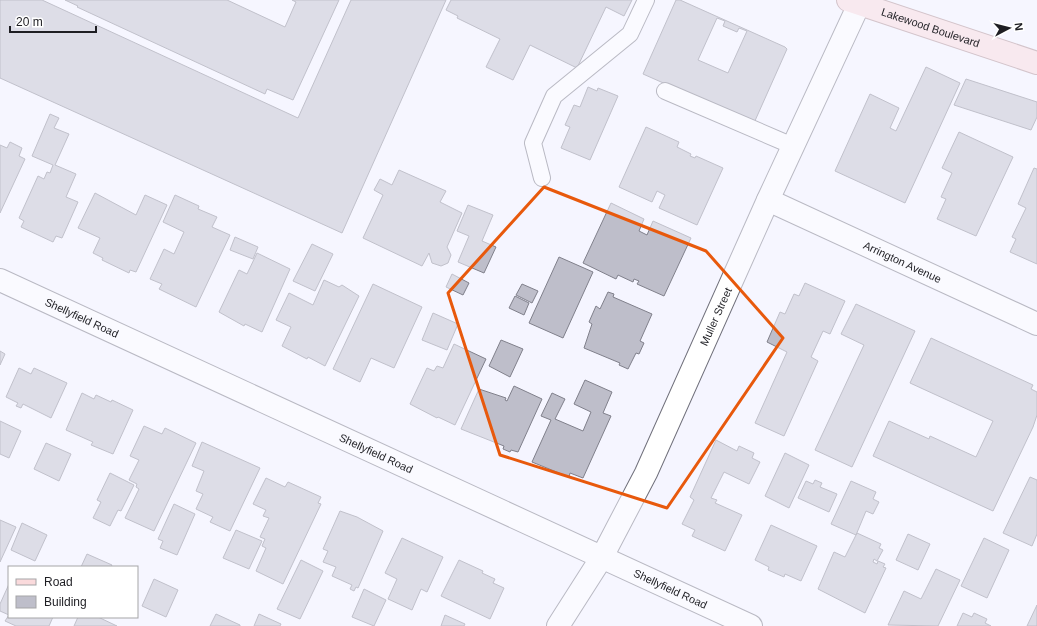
<svg xmlns="http://www.w3.org/2000/svg" width="1037" height="626" font-family="Arial,sans-serif">
<style>
.building{fill:#bebeca;stroke:#80808b;fill-rule:evenodd}
.lines{fill:none;stroke-linecap:round;stroke-linejoin:round}
.service-casing{stroke:#70707b;stroke-width:18}
.minor-casing{stroke:#70707b;stroke-width:24}
.primary-casing{stroke:#aa888c;stroke-width:24}
.service{stroke:#fff;stroke-width:16}
.minor{stroke:#fff;stroke-width:22}
.primary{stroke:#fadadc;stroke-width:22}
.marked{fill:none;stroke:#e8590c;stroke-width:3;stroke-linejoin:round}
.labels{text-anchor:middle;dominant-baseline:central;stroke-width:4;stroke-linejoin:round;paint-order:stroke}
.street-label{font-size:11px;fill:#1e1e23;stroke:#fff}
</style>
<rect width="100%" height="100%" fill="#f5f5ff"/>
<path class="building" d="M 0,0 L 42,0 L 298,118 L 351,0 L 446,0 L 342,233 L 0,78 Z
M 65,0 L 227,0 L 285,27 L 296,2 L 292,0 L 339,0 L 293,100 L 267,89 L 265,94 L 77,7 L 78,6 Z
M 451,0 L 632,0 L 624,16 L 606,7 L 577,68 L 530,45 L 513,80 L 486,67 L 500,39 L 457,18 L 458,16 L 446,10 Z
M 676,0 L 680,0 L 785,47 L 787,49 L 754,123 L 643,74 ZM 717,18 L 725,21 L 723,26 L 737,32 L 739,28 L 747,31 L 728,73 L 698,60 Z
M 926,67 L 960,83 L 905,203 L 835,171 L 870,94 L 899,108 L 890,128 L 896,131 Z
M 966,79 L 1037,102 L 1037,117 L 1031,130 L 954,105 Z
M 588,87 L 597,91 L 598,88 L 618,96 L 590,160 L 561,148 L 570,127 L 565,125 L 574,105 L 580,107 Z
M 50,114 L 59,118 L 54,128 L 69,134 L 55,165 L 76,174 L 66,197 L 78,202 L 62,238 L 56,236 L 53,242 L 21,227 L 24,221 L 19,218 L 38,176 L 44,179 L 47,172 L 50,173 L 53,165 L 32,156 Z
M 646,127 L 679,142 L 677,147 L 691,154 L 690,156 L 695,158 L 696,156 L 723,168 L 697,225 L 659,208 L 665,195 L 657,191 L 652,202 L 619,187 Z
M 959,132 L 1013,157 L 976,236 L 937,219 L 946,199 L 941,197 L 952,173 L 942,168 Z
M 10,142 L 22,148 L 19,156 L 25,159 L 0,213 L 0,145 L 7,148 Z
M 1034,168 L 1037,169 L 1037,264 L 1010,252 L 1016,239 L 1012,237 L 1026,208 L 1018,204 Z
M 399,170 L 446,191 L 440,202 L 462,213 L 447,247 L 451,255 L 448,263 L 441,266 L 432,263 L 429,253 L 422,266 L 363,238 L 383,195 L 374,190 L 380,179 L 392,185 Z
M 95,193 L 136,215 L 145,195 L 167,205 L 136,272 L 130,270 L 129,273 L 102,260 L 103,258 L 93,253 L 100,238 L 78,228 Z
M 175,195 L 199,206 L 198,209 L 217,217 L 212,227 L 230,235 L 196,307 L 159,289 L 162,284 L 150,279 L 164,249 L 174,254 L 184,232 L 163,222 Z
M 611,203 L 644,219 L 639,231 L 647,235 L 653,221 L 691,238 L 664,296 L 637,284 L 639,281 L 634,279 L 633,282 L 618,275 L 616,279 L 583,263 Z
M 468,205 L 493,215 L 482,241 L 496,247 L 484,273 L 458,262 L 469,236 L 457,231 Z
M 235,237 L 258,247 L 253,259 L 230,250 Z
M 312,244 L 333,254 L 315,291 L 293,281 Z
M 257,253 L 290,269 L 262,332 L 245,324 L 244,326 L 219,312 L 239,270 L 247,274 Z
M 559,257 L 593,272 L 563,338 L 529,323 Z
M 452,274 L 469,283 L 463,295 L 446,287 Z
M 324,280 L 339,287 L 342,285 L 359,296 L 325,366 L 308,357 L 307,359 L 282,346 L 291,327 L 276,320 L 289,293 L 313,305 Z
M 805,283 L 845,301 L 830,334 L 823,331 L 811,357 L 818,361 L 784,436 L 755,423 L 787,352 L 767,342 L 780,312 L 785,314 L 794,294 L 799,296 Z
M 373,284 L 422,307 L 394,368 L 371,358 L 360,382 L 333,369 Z
M 522,284 L 538,291 L 532,303 L 516,295 Z
M 608,292 L 614,294 L 613,297 L 652,314 L 640,341 L 644,343 L 639,354 L 636,353 L 628,369 L 619,365 L 620,363 L 584,348 L 592,324 L 589,322 L 596,306 L 600,309 Z
M 515,296 L 529,303 L 524,315 L 509,308 Z
M 856,304 L 915,331 L 852,467 L 815,450 L 864,345 L 841,334 Z
M 433,313 L 458,324 L 447,350 L 422,340 Z
M 931,338 L 1033,385 L 1031,389 L 1037,392 L 1037,415 L 1033,427 L 993,511 L 873,456 L 889,421 L 929,439 L 930,436 L 976,457 L 993,421 L 910,383 Z
M 501,340 L 523,349 L 510,377 L 489,366 Z
M 454,344 L 486,359 L 455,425 L 438,417 L 437,418 L 410,404 L 427,368 L 434,371 L 437,366 L 443,368 Z
M 0,351 L 5,354 L 0,365 Z
M 19,368 L 31,374 L 34,368 L 67,383 L 51,418 L 23,404 L 21,408 L 16,406 L 18,403 L 6,397 Z
M 585,380 L 612,392 L 603,413 L 611,416 L 583,478 L 570,473 L 569,477 L 532,462 L 551,420 L 541,416 L 552,393 L 565,399 L 555,419 L 583,431 L 591,412 L 574,404 Z
M 514,386 L 542,399 L 518,452 L 511,450 L 510,452 L 503,449 L 504,446 L 461,429 L 479,389 L 506,398 L 505,400 L 507,401 Z
M 82,393 L 94,399 L 96,395 L 111,402 L 112,400 L 133,410 L 113,454 L 91,445 L 93,442 L 66,430 Z
M 0,421 L 21,431 L 9,458 L 0,454 Z
M 144,426 L 162,434 L 165,428 L 196,443 L 154,531 L 125,518 L 139,489 L 136,487 L 137,484 L 129,480 L 139,460 L 130,456 Z
M 716,440 L 737,451 L 739,446 L 754,453 L 752,458 L 760,462 L 749,484 L 724,472 L 711,498 L 717,500 L 715,503 L 742,515 L 725,551 L 692,536 L 695,530 L 682,524 L 694,500 L 690,497 Z
M 202,442 L 260,468 L 230,531 L 210,522 L 213,517 L 196,509 L 203,494 L 196,491 L 204,471 L 192,466 Z
M 46,443 L 71,454 L 59,481 L 34,469 Z
M 785,453 L 809,465 L 789,508 L 765,496 Z
M 110,473 L 134,485 L 121,511 L 118,510 L 110,526 L 93,518 L 101,502 L 97,500 Z
M 1030,477 L 1037,480 L 1037,534 L 1032,546 L 1003,533 Z
M 266,478 L 285,487 L 288,482 L 321,497 L 318,503 L 321,504 L 283,584 L 256,571 L 266,548 L 262,546 L 265,539 L 260,537 L 269,518 L 263,516 L 266,510 L 253,504 Z
M 815,480 L 822,483 L 820,487 L 837,494 L 829,512 L 798,498 L 806,481 L 813,484 Z
M 851,481 L 876,492 L 873,499 L 879,502 L 873,514 L 866,511 L 856,535 L 831,524 Z
M 174,504 L 195,514 L 177,555 L 160,548 L 163,541 L 158,539 Z
M 340,511 L 357,517 L 383,531 L 358,588 L 356,587 L 354,591 L 350,589 L 352,585 L 332,576 L 336,567 L 323,562 L 328,551 L 323,549 Z
M 0,520 L 16,527 L 0,562 Z
M 22,523 L 47,535 L 35,561 L 11,550 Z
M 771,525 L 817,546 L 801,581 L 785,574 L 784,577 L 768,570 L 769,567 L 755,560 Z
M 236,530 L 262,541 L 249,569 L 223,558 Z
M 857,533 L 881,544 L 879,548 L 883,550 L 877,561 L 874,559 L 873,562 L 877,564 L 878,561 L 885,564 L 883,567 L 886,568 L 865,613 L 818,589 L 834,552 L 845,557 Z
M 908,534 L 930,544 L 918,570 L 896,560 Z
M 402,538 L 443,557 L 427,592 L 421,589 L 412,610 L 388,599 L 397,579 L 385,573 Z
M 984,538 L 1009,550 L 987,598 L 961,586 Z
M 87,554 L 112,565 L 111,567 L 81,567 Z
M 301,560 L 323,571 L 300,619 L 277,609 Z
M 459,560 L 483,571 L 482,573 L 495,579 L 493,583 L 504,588 L 490,619 L 441,596 Z
M 936,569 L 960,580 L 938,626 L 888,625 L 904,591 L 921,599 Z
M 154,579 L 178,590 L 166,617 L 142,606 Z
M 9,584 L 9,617 L 53,617 L 49,626 L 16,626 L 5,621 L 9,615 L 0,611 L 0,604 Z
M 364,589 L 386,600 L 374,626 L 352,617 Z
M 1037,605 L 1037,626 L 1027,626 Z
M 963,613 L 972,617 L 974,613 L 987,619 L 985,623 L 991,626 L 957,626 Z
M 216,614 L 240,625 L 240,626 L 210,626 Z
M 259,614 L 281,624 L 280,626 L 254,626 Z
M 445,615 L 465,624 L 464,626 L 441,626 Z
M 78,617 L 98,617 L 117,626 L 74,626 Z"/>
<g class="lines">
<g class="service-casing">
<path id="service" d="M 665,91 L 793,146
M 542,178 L 533,143 L 554,96 L 630,34 L 646,0"/>
</g>
<g class="minor-casing">
<g id="minor">
<path id="s1" d="M 768,200 L 1037,324"/>
<path id="s2" d="M 0,280 L 751,626"/>
<path id="s3" d="M 558,626 L 602,557 L 646,473 L 768,200 L 861,0"/>
</g>
</g>
<g class="primary-casing">
<g id="primary">
<path id="s4" d="M 848,0 L 1037,63"/>
</g>
</g>
<use href="#service" class="service"/>
<use href="#minor" class="minor"/>
<use href="#primary" class="primary"/>
</g>
<path d="M0 0H1037V626H0ZM 544,187 L 706,251 L 783,338 L 667,508 L 500,455 L 448,293 Z" fill="#f5f5ff" fill-opacity=".55" fill-rule="evenodd"/>
<path class="marked" d="M 544,187 L 706,251 L 783,338 L 667,508 L 500,455 L 448,293 Z"/>
<g class="labels">
<g class="street-label">
<text stroke="none"><textPath href="#s4" startOffset="87">Lakewood Boulevard</textPath></text>
<text stroke="none"><textPath href="#s1" startOffset="148">Arrington Avenue</textPath></text>
<text stroke="none"><textPath href="#s3" startOffset="348">Muller Street</textPath></text>
<text stroke="none"><textPath href="#s2" startOffset="90">Shellyfield Road</textPath></text>
<text stroke="none"><textPath href="#s2" startOffset="414">Shellyfield Road</textPath></text>
<text stroke="none"><textPath href="#s2" startOffset="738">Shellyfield Road</textPath></text>
</g>
</g>
<rect x="8" y="566" width="130" height="52" fill="#ffffff" stroke="#a5a5a7"/>
<rect x="16" y="579" width="20" height="6" fill="#fadadc" stroke="#a5a5a7"/>
<text x="44" y="586" font-size="12" fill="#1e1e23">Road</text>
<rect x="16" y="596" width="20" height="12" fill="#bebeca" stroke="#a5a5a7"/>
<text x="44" y="606" font-size="12" fill="#1e1e23">Building</text>
<g transform="translate(1009 28) rotate(83)" stroke="#ffffff" stroke-width="3" paint-order="stroke">
<path d="M0-3L7 15L0 10L-7 15Z" fill="#1e1e23"/>
<text y="-6" font-size="11" font-weight="bold" text-anchor="middle" fill="#1e1e23">N</text>
</g>
<path d="M10 26v6h86v-6" fill="none" stroke="#1e1e23" stroke-width="2"/>
<text x="16" y="26" font-size="12" fill="#1e1e23" stroke="#ffffff" stroke-width="3" paint-order="stroke">20 m</text>
</svg>
